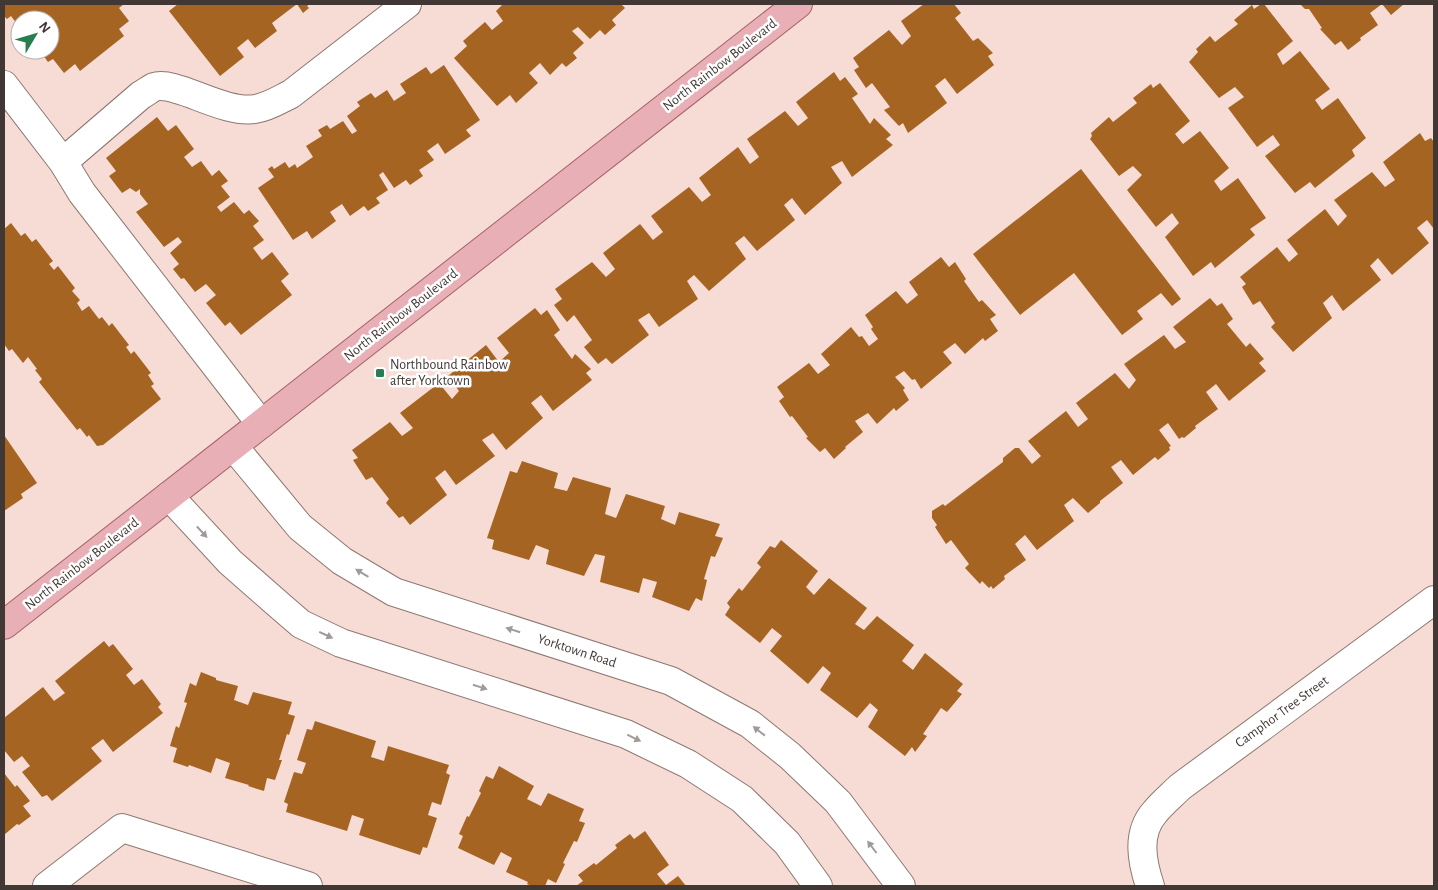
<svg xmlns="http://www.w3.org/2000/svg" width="1438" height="890" font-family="'Alegreya Sans',sans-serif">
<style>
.building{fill:#a66422}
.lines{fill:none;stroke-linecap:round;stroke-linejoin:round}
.minor-casing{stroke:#8e7771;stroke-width:30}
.major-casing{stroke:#a56269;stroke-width:30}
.minor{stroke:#fff;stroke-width:28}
.major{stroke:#e9afb6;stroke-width:28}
.oneway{fill:#a09b9a}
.poi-dot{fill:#287e51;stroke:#fff;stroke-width:2}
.labels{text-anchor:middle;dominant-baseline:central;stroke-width:5;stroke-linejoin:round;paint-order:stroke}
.street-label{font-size:14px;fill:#413734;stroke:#fff}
.poi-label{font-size:14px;fill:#413734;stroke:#fff;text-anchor:start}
</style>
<rect width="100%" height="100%" fill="#f6dcd5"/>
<path class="building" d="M 4,4 L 124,4 L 119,8 L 129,21 L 119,29 L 124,36 L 80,71 L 75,64 L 64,73 L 53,59 L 48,62 L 40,51 L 50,50 L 50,20 L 20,20 L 20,28 L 11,16 L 7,19 L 4,16 L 4,7 L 5,6 Z
M 178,4 L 310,4 L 307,6 L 309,8 L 303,13 L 297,4 L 272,23 L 277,31 L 255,48 L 248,39 L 237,48 L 244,57 L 220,76 L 169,11 Z
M 503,4 L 621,4 L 625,8 L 612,20 L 616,25 L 605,35 L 600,30 L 590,39 L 578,27 L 572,31 L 584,43 L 573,53 L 577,58 L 566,67 L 562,63 L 550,75 L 540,63 L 529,73 L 538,83 L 516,103 L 510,95 L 497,106 L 454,58 L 467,46 L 463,41 L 485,22 L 492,30 L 503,21 L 496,11 Z
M 924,4 L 954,4 L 961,13 L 955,18 L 973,41 L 978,38 L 993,53 L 988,56 L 994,65 L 957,94 L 945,78 L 935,86 L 947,103 L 908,133 L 903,123 L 899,126 L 884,110 L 890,107 L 872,83 L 866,88 L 854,70 L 859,67 L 853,58 L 889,30 L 902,45 L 911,36 L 901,21 Z
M 1261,4 L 1264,4 L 1293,41 L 1277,54 L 1283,65 L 1300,51 L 1330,89 L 1315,100 L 1322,110 L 1338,98 L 1366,138 L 1352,150 L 1355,156 L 1315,188 L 1310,182 L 1295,193 L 1265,156 L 1280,145 L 1273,135 L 1257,147 L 1228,108 L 1244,97 L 1235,87 L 1219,98 L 1189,62 L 1198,52 L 1196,49 L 1210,36 L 1215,42 L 1238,24 L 1234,20 L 1252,5 L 1254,9 Z
M 1300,4 L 1382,4 L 1370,13 L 1378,25 L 1360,38 L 1361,40 L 1348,50 L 1341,41 L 1335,45 L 1320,29 L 1322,28 L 1309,9 L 1305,9 Z
M 1382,4 L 1404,4 L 1391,15 Z
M 444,65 L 480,120 L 466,130 L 471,136 L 445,154 L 438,143 L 427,151 L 434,160 L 419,170 L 423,176 L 410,185 L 406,180 L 394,188 L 383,172 L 379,175 L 388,190 L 376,198 L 380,203 L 368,211 L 364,206 L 350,216 L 342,204 L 330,212 L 336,221 L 312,239 L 307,231 L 293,240 L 258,188 L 274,177 L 268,169 L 272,166 L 274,169 L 285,162 L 289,168 L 295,164 L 297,168 L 313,157 L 306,146 L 322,136 L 318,130 L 327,125 L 330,129 L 343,121 L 352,134 L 357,131 L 347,116 L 360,106 L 357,102 L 371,93 L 375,98 L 387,90 L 394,101 L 406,93 L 400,84 L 426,67 L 431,74 Z
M 834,72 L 840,81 L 845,77 L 858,94 L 852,98 L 870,124 L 874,118 L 891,135 L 886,139 L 893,145 L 852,177 L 842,161 L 831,167 L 842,183 L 805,215 L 792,198 L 784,205 L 795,220 L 757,251 L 744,236 L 735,243 L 746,259 L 709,291 L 694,275 L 687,281 L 698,299 L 659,327 L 649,313 L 638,320 L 649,335 L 612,364 L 606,358 L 598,364 L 584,347 L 592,340 L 574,315 L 567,322 L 554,305 L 562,299 L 555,289 L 592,262 L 606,277 L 615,269 L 603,253 L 640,224 L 653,240 L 663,232 L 651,216 L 689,187 L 702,202 L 711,195 L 699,178 L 738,147 L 750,164 L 759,157 L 747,139 L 785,111 L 798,126 L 808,118 L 796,102 Z
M 1160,83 L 1190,121 L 1175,134 L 1183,144 L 1200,131 L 1229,168 L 1214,181 L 1221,191 L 1238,178 L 1266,218 L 1250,229 L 1255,235 L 1215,268 L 1211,262 L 1193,276 L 1165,237 L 1179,223 L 1172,213 L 1156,227 L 1127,190 L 1142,175 L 1133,166 L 1119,176 L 1090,139 L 1092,136 L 1091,133 L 1109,117 L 1113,122 L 1137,103 L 1133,98 L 1151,84 L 1153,88 Z
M 157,117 L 168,131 L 176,125 L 194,149 L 184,157 L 192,167 L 201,161 L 212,176 L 219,170 L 228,181 L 221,186 L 230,197 L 217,207 L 221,212 L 234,202 L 244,214 L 249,210 L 259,221 L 253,226 L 264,240 L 253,248 L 262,260 L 272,252 L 289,274 L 281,281 L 292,295 L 241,335 L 230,322 L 225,326 L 206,303 L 216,295 L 206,284 L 195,292 L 184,278 L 181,279 L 173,269 L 179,264 L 170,253 L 182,242 L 178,237 L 164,247 L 136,212 L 148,204 L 140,194 L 140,189 L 136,192 L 130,188 L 122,193 L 109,176 L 116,171 L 106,158 Z
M 1420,133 L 1425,141 L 1431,138 L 1434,142 L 1434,229 L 1427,220 L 1417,228 L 1429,243 L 1392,275 L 1378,258 L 1370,266 L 1381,280 L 1343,311 L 1332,295 L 1323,303 L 1332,318 L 1293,352 L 1271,327 L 1275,323 L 1260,301 L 1253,305 L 1242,287 L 1246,284 L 1240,277 L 1277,247 L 1289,262 L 1298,254 L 1287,240 L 1325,209 L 1338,226 L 1347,216 L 1334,200 L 1372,172 L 1385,187 L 1395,180 L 1383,162 Z
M 1081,169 L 1181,299 L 1172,306 L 1161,293 L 1137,311 L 1143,319 L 1122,335 L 1074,273 L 1020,315 L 973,254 Z
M 11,223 L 21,236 L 25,233 L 32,242 L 36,239 L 53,261 L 49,264 L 54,270 L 58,266 L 75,288 L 72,291 L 80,300 L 77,303 L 82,311 L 89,306 L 99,319 L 102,317 L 109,326 L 112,323 L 129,345 L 126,347 L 131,354 L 134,351 L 151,373 L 148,375 L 154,384 L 151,386 L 161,399 L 103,445 L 97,446 L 89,435 L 87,437 L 80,428 L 77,430 L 39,382 L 42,379 L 35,370 L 37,369 L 28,357 L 23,363 L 12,349 L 9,351 L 4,344 L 4,229 Z
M 941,257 L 949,267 L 955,262 L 966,279 L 964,281 L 979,302 L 982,300 L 996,315 L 990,319 L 998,331 L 985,341 L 983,338 L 965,354 L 955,343 L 943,352 L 952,363 L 921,389 L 915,379 L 912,380 L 904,371 L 895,377 L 905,388 L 903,390 L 909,400 L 896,411 L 894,408 L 877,424 L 868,413 L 855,421 L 863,432 L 845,447 L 846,448 L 834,459 L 825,448 L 820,452 L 806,438 L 808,437 L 792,416 L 790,417 L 779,401 L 784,397 L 777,387 L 809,363 L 818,374 L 830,365 L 821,354 L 851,327 L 859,337 L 862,336 L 869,346 L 878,339 L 871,329 L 873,327 L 865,315 L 896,291 L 907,304 L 918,295 L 909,282 Z
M 1210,298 L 1217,306 L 1222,303 L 1233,319 L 1227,324 L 1246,347 L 1250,343 L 1264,359 L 1259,363 L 1266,371 L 1229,401 L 1216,384 L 1206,392 L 1218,409 L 1195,426 L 1196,428 L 1184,438 L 1182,437 L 1179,439 L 1168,423 L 1159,430 L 1171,446 L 1169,447 L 1170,450 L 1158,460 L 1155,457 L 1133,475 L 1121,460 L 1111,467 L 1123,483 L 1100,501 L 1100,503 L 1088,513 L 1073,498 L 1064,505 L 1074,521 L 1037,550 L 1025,535 L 1015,544 L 1026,560 L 1004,576 L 1005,579 L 993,589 L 991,586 L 989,588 L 982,581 L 980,584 L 965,568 L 969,564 L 951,540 L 946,544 L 935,527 L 937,525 L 932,518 L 932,511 L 943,504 L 945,506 L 1003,462 L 1003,458 L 1015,448 L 1019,448 L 1032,464 L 1041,456 L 1028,441 L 1066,411 L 1078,427 L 1088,419 L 1076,403 L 1115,373 L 1129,389 L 1136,380 L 1124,364 L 1164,335 L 1175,349 L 1186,342 L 1173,327 Z
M 535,308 L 541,315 L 547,310 L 560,330 L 554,335 L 572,359 L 575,354 L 591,369 L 586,373 L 592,380 L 553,411 L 541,395 L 531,403 L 543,418 L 506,450 L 493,433 L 482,440 L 495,456 L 456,485 L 445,470 L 435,478 L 447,495 L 410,525 L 403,516 L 399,518 L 386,503 L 389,499 L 372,477 L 366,480 L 353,460 L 358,458 L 352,450 L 390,422 L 402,436 L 413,428 L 400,413 L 439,383 L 452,399 L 459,391 L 448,376 L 486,345 L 499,362 L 509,353 L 497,338 Z
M 4,435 L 37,483 L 21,494 L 23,498 L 4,511 Z
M 522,461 L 558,473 L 554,488 L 567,491 L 573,477 L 611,488 L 605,514 L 616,518 L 626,494 L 665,506 L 661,519 L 675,525 L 679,512 L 720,524 L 715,536 L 723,538 L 715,557 L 711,556 L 704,579 L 707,580 L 702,601 L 696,598 L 689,611 L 652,597 L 657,582 L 643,578 L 639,593 L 600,582 L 605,556 L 595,554 L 584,576 L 546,564 L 549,550 L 536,545 L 529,560 L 492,549 L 494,540 L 487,538 L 510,471 L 517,473 Z
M 781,540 L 818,571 L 806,587 L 814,595 L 829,578 L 867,608 L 855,624 L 864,630 L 877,616 L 914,645 L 902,661 L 913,670 L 925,653 L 963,684 L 957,691 L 962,694 L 947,712 L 941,708 L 923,734 L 927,736 L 915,752 L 912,747 L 905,756 L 868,727 L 878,710 L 870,703 L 857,718 L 820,690 L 831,673 L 823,666 L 808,684 L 770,651 L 782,636 L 772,628 L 760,643 L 725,615 L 730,607 L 727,603 L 739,588 L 742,591 L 761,567 L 757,563 L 770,546 L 775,548 Z
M 104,641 L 109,647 L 113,644 L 133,669 L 126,675 L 134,685 L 142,679 L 161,704 L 158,707 L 163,713 L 113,752 L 103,739 L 91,748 L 102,761 L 52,801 L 47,795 L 42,797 L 22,772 L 30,766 L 22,756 L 14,762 L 4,750 L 4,718 L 43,687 L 54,701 L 65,693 L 55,681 Z
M 201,672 L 216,678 L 216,680 L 238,686 L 234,700 L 248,705 L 253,692 L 292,702 L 288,714 L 295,716 L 289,735 L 287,734 L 279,760 L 282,760 L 275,780 L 267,778 L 264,791 L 248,786 L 249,785 L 225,778 L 230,763 L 216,758 L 211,773 L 189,765 L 188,767 L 173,762 L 177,748 L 170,746 L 176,726 L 179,728 L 187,703 L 184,702 L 190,683 L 196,686 Z
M 315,721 L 376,741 L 371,757 L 384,761 L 388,746 L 449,765 L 446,773 L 450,775 L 441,805 L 432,802 L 428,815 L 437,818 L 427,848 L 423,847 L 420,855 L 359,835 L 364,819 L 352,815 L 347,831 L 286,812 L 288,804 L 284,802 L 294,772 L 302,774 L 306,763 L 297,760 L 307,729 L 312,730 Z
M 499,766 L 534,786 L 527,799 L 541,806 L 548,793 L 584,809 L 579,821 L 585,823 L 577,842 L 574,841 L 563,863 L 565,864 L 556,883 L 548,879 L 545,886 L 532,886 L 527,884 L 528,882 L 506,872 L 512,858 L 501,852 L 494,865 L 458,848 L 463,836 L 459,834 L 467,816 L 469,817 L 481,793 L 479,791 L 486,776 L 493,779 Z
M 4,773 L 15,787 L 17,785 L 30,801 L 23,806 L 31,816 L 19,825 L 17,824 L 4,835 Z
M 645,831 L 669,865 L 657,874 L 666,885 L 678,876 L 686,886 L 576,886 L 583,881 L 578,875 L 594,863 L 596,865 L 617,848 L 615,845 L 630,834 L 634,839 Z"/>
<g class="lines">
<g class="minor-casing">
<path id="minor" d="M 4,85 L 63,162 L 82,193 L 261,424
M 63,162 L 141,95 C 145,93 150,89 154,87 C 176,80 222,114 255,109 C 268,107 279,100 291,94 L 407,4
M 233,446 L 300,527 L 342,561 L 394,592 L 671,681 L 750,724 L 790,756 L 838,802 L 901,886
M 169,496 L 230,562 L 279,605 L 301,624 L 341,643 L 626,734 L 688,764 L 742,799 L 787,843 L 818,886
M 47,886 L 122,828 L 308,886
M 1150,886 C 1142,862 1136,833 1155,812 C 1162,803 1172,795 1180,787 L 1434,600"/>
</g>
<g class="major-casing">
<path id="major" d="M 4,625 L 798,4"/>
</g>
<use href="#minor" class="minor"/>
<use href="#major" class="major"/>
</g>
<defs><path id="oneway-solid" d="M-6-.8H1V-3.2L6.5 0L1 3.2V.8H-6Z" transform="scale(1.25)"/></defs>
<g class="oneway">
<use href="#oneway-solid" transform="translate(202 532) rotate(47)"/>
<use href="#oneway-solid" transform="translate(362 573) rotate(-149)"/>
<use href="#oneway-solid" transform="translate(513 630) rotate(-162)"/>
<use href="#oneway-solid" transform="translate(326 635) rotate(25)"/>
<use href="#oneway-solid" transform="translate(480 687) rotate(18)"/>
<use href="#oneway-solid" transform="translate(759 731) rotate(-142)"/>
<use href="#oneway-solid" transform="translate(634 738) rotate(26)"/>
<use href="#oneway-solid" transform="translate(872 847) rotate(-127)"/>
</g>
<rect class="poi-dot" x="375" y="368" width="10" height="10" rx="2.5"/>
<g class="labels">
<g class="street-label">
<text transform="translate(720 65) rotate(-38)">North Rainbow Boulevard</text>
<text transform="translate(401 315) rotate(-38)">North Rainbow Boulevard</text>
<text transform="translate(82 564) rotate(-38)">North Rainbow Boulevard</text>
<text transform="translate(577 651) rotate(18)">Yorktown Road</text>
<text transform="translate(1282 712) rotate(-36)">Camphor Tree Street</text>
</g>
<g class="poi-label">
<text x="390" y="365">Northbound Rainbow<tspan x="390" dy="16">after Yorktown</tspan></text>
</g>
</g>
<rect width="1438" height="890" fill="none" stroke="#413734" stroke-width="10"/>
<g transform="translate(35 35) rotate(52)"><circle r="24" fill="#ffffff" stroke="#b3afae"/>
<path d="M0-4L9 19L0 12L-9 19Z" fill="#287e51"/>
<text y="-8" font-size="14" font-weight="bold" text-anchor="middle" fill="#413734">N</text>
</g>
</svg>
